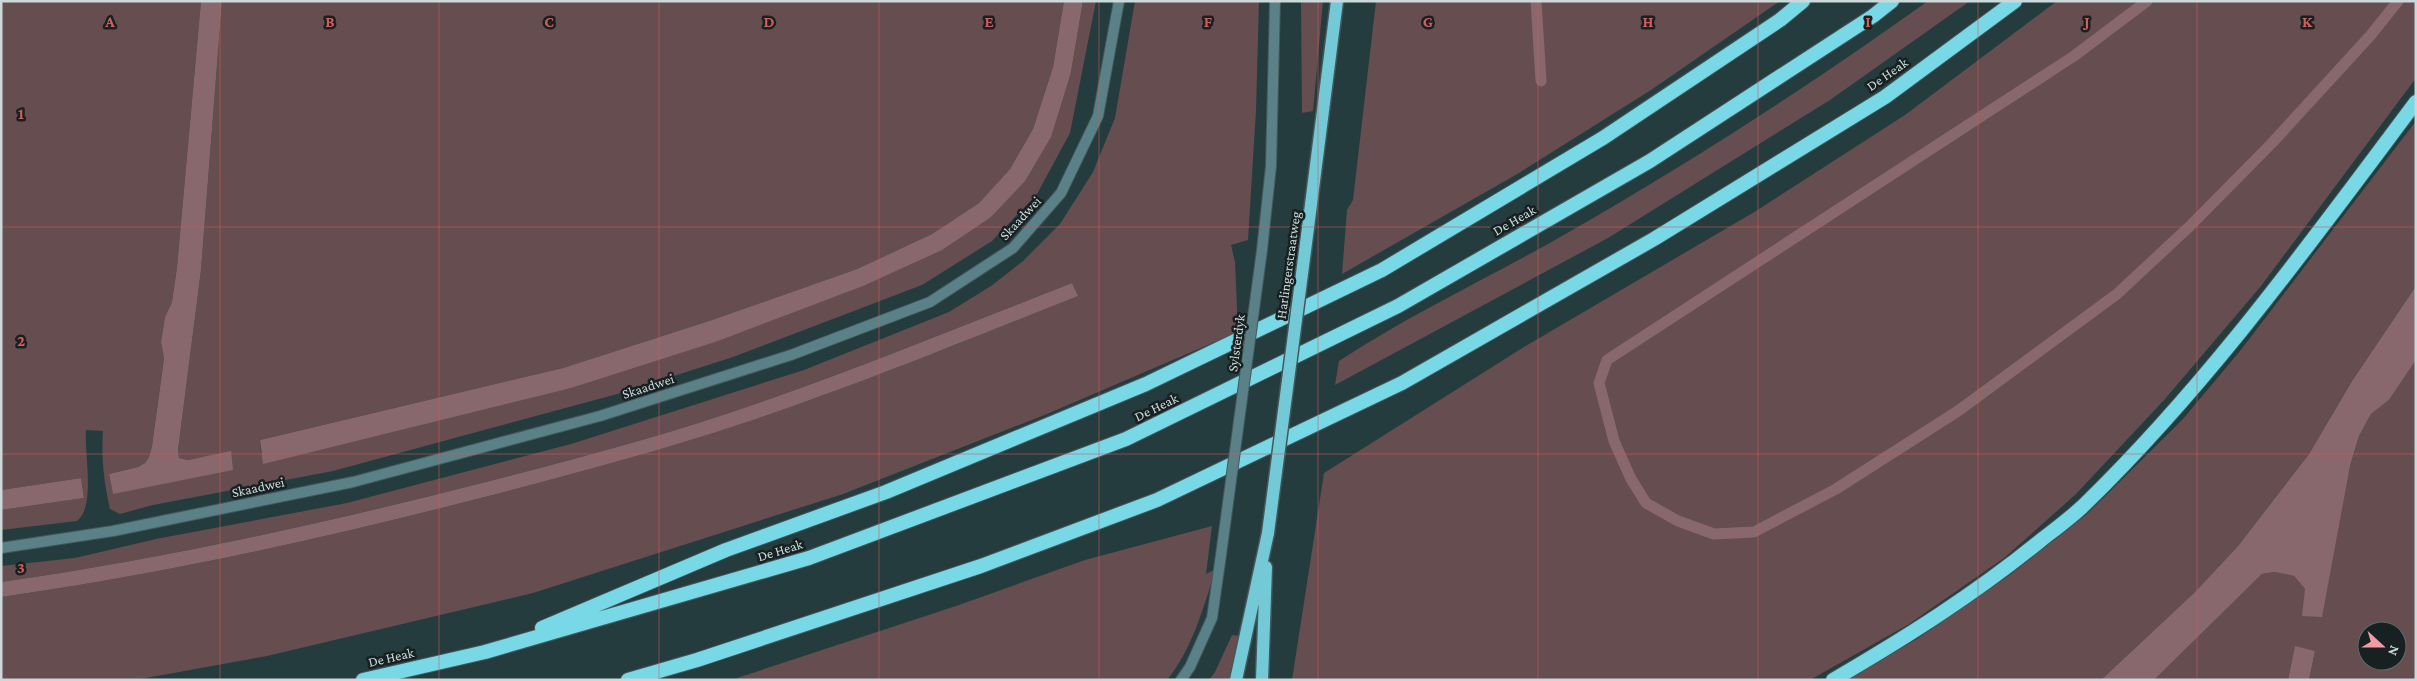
<svg xmlns="http://www.w3.org/2000/svg" width="2417" height="681" font-family="'Crimson Pro',serif">
<style>
.green{fill:#664d50;fill-rule:evenodd}
.water{fill:#88686c}
.lines{fill:none;stroke-linecap:round;stroke-linejoin:round}
.stream{stroke:#88686c;stroke-width:11}
.minor-casing{stroke:#43585b;stroke-width:12}
.primary-casing{stroke:#43585b;stroke-width:15}
.trunk-casing{stroke:#43585b;stroke-width:16}
.minor{stroke:#598187;stroke-width:10}
.primary{stroke:#73cad6;stroke-width:12}
.trunk{stroke:#78d8e6;stroke-width:14}
.minor-bridge-casing{stroke:#43585b;stroke-width:12;stroke-linecap:butt}
.primary-bridge-casing{stroke:#43585b;stroke-width:15;stroke-linecap:butt}
.minor-bridge{stroke:#598187;stroke-width:10}
.primary-bridge{stroke:#73cad6;stroke-width:12}
.grid{fill:none;stroke:#d35d5d;stroke-width:1;stroke-opacity:0.55}
.labels{text-anchor:middle;dominant-baseline:central;stroke-width:5;stroke-linejoin:round;paint-order:stroke}
.street-label{font-size:14px;fill:#cbd9da;stroke:#172122}
.grid-label{font-size:16px;text-anchor:middle;font-weight:bold;fill:#d35d5d;stroke:#172122;stroke-width:5;stroke-linejoin:round;paint-order:stroke}
</style>
<rect width="100%" height="100%" fill="#253c3f"/>
<path class="green" d="M 1,1 L 201,1 L 177,267 L 172,302 L 165,317 L 161,342 L 164,357 L 152,446 L 149,457 L 145,463 L 138,467 L 109,474 L 113,493 L 231,452 L 188,460 L 179,458 L 178,450 L 201,270 L 222,1 L 1064,1 L 1053,67 L 1033,129 L 1010,169 L 979,203 L 932,234 L 857,269 L 709,321 L 563,368 L 260,440 L 261,453 L 571,388 L 991,217 L 1071,72 L 1083,1 L 1096,1 L 1070,133 L 1037,194 L 992,241 L 922,285 L 733,357 L 621,393 L 333,471 L 153,505 L 120,514 L 110,509 C 104,482 101,458 103,431 L 86,430 C 84,452 96,507 77,521 L 1,530 L 1,510 L 84,498 L 81,478 L 1,490 Z
M 1135,1 L 1259,1 L 1256,110 L 1248,240 L 1231,245 L 1235,262 L 1238,332 L 1047,414 L 843,494 L 533,593 L 267,656 L 135,680 L 1,680 L 1,597 C 163,574 322,539 481,498 C 566,476 651,453 735,426 C 851,388 964,341 1077,296 L 1072,283 C 959,327 847,373 732,412 C 649,440 563,462 478,484 C 321,524 163,559 1,582 L 1,566 L 75,558 L 156,539 L 347,503 L 571,444 L 804,370 L 949,312 L 991,286 L 1023,261 L 1060,224 L 1093,172 L 1115,118 Z
M 1301,1 L 1323,1 L 1313,111 L 1302,113 Z
M 1376,1 L 1780,1 L 1651,90 L 1519,173 L 1342,274 L 1347,210 L 1353,200 Z
M 1928,1 L 1970,1 L 1830,100 L 1608,238 L 1335,385 L 1339,361 C 1412,313 1493,276 1569,232 C 1693,161 1812,84 1928,1 Z
M 2057,1 L 2416,1 L 2416,78 L 2261,286 L 2165,399 L 2075,495 L 2004,558 L 1909,624 L 1810,680 L 1292,680 L 1324,473 L 1524,347 L 1756,211 L 1905,115 Z
M 2416,121 L 2416,286 L 2352,381 L 2309,454 L 2238,546 L 2195,592 L 2101,680 L 1845,680 L 1917,639 L 2011,574 L 2086,515 L 2183,419 L 2240,351 Z
M 2416,360 L 2416,680 L 2309,680 L 2315,651 L 2295,647 L 2288,680 L 2154,680 L 2262,574 L 2275,572 L 2294,576 L 2305,589 L 2350,466 L 2359,436 L 2371,414 L 2389,400 ZM 2367,631 L 2397,631 L 2397,661 L 2367,661 Z
M 1212,526 L 1206,574 L 1216,569 C 1203,608 1193,648 1167,680 L 731,680 L 956,606 L 1085,560 Z
M 1232,635 L 1241,636 L 1236,680 L 1209,680 L 1215,672 Z"/>
<path class="water" d="M 201,1 L 222,1 L 201,270 L 178,450 L 179,458 L 188,460 L 231,451 L 233,470 L 113,494 L 109,474 L 138,467 L 145,463 L 149,457 L 152,446 L 164,358 L 161,342 L 165,317 L 172,302 L 177,267 Z
M 1064,1 L 1083,1 L 1071,72 L 1051,137 L 1025,181 L 991,217 L 942,250 L 863,286 L 715,342 L 571,388 L 263,464 L 260,440 L 563,368 L 709,321 L 857,269 L 932,234 L 979,203 L 1010,169 L 1033,129 L 1053,67 Z
M 1072,283 L 1078,296 C 964,341 851,388 735,426 C 652,453 566,476 481,498 C 322,539 163,574 1,597 L 1,582 C 163,559 321,524 478,484 C 563,462 649,440 732,412 C 847,373 959,327 1072,283 Z
M 2416,286 L 2416,360 L 2389,400 L 2371,414 L 2359,436 L 2350,466 L 2322,617 L 2302,616 L 2305,589 L 2294,576 L 2275,572 L 2262,574 L 2154,680 L 2101,680 L 2195,592 L 2238,546 L 2309,454 L 2352,381 Z
M 81,478 L 84,498 L 1,510 L 1,490 Z
M 2295,646 L 2315,651 L 2309,680 L 2288,680 Z"/>
<g class="lines">
<path class="stream" d="M 1536,1 L 1541,81
M 2147,1 L 2074,56 L 1607,360 L 1599,383 L 1614,441 L 1631,479 L 1646,503 L 1678,521 L 1714,534 L 1754,532 L 1836,489 L 1958,411 L 2117,294 L 2190,226 L 2272,143 L 2370,36 L 2398,1"/>
<g class="minor-casing">
<path id="minor" d="M 1262,250 L 1271,166 L 1275,1
M 1,548 L 113,531 L 353,482 L 600,416 L 791,355 L 930,302 L 1013,248 L 1061,193 L 1098,116 L 1119,1
M 1181,680 L 1190,667 L 1212,618 L 1221,555"/>
</g>
<g class="primary-casing">
<path id="primary" d="M 1308,228 L 1337,1
M 1236,680 L 1268,533
M 1262,680 L 1266,567"/>
</g>
<g class="trunk-casing">
<path id="trunk" d="M 542,628 L 726,550 L 886,492 L 1146,384 L 1382,270 L 1603,138 L 1780,20 L 1803,1
M 363,680 L 485,652 L 809,558 L 1126,439 L 1398,306 L 1650,161 L 1873,16 L 1892,1
M 628,680 L 697,660 L 981,566 L 1157,500 L 1402,383 L 1654,239 L 1885,97 L 2015,1
M 1833,680 C 1905,638 1975,594 2040,541 C 2054,530 2069,519 2082,507 C 2208,385 2311,242 2416,102"/>
</g>
<use href="#minor" class="minor"/>
<use href="#primary" class="primary"/>
<use href="#trunk" class="trunk"/>
<g class="minor-bridge-casing">
<path id="minor-bridge" d="M 1221,555 L 1262,250"/>
</g>
<g class="primary-bridge-casing">
<path id="primary-bridge" d="M 1268,533 L 1308,228"/>
</g>
<use href="#minor-bridge" class="minor-bridge"/>
<use href="#primary-bridge" class="primary-bridge"/>
</g>
<path class="grid" d="M 220,1 L 220,680M 439,1 L 439,680M 659,1 L 659,680M 879,1 L 879,680M 1099,1 L 1099,680M 1318,1 L 1318,680M 1538,1 L 1538,680M 1758,1 L 1758,680M 1978,1 L 1978,680M 2197,1 L 2197,680M 1,227 L 2416,227M 1,454 L 2416,454"/>
<g class="labels">
<g class="street-label">
<text transform="translate(1887 74) rotate(-35)">De Heak</text>
<text transform="translate(1020 218) rotate(-47)">Skaadwei</text>
<text transform="translate(1514 220) rotate(-30)">De Heak</text>
<text transform="translate(1288 265) rotate(-82)">Harlingerstraatweg</text>
<text transform="translate(1236 343) rotate(-82)">Sylsterdyk</text>
<text transform="translate(648 386) rotate(-18)">Skaadwei</text>
<text transform="translate(1156 407) rotate(-26)">De Heak</text>
<text transform="translate(258 487) rotate(-12)">Skaadwei</text>
<text transform="translate(780 550) rotate(-17)">De Heak</text>
<text transform="translate(391 657) rotate(-13)">De Heak</text>
</g>
</g>
<g class="grid-label">
<text x="110" y="27">A</text>
<text x="330" y="27">B</text>
<text x="549" y="27">C</text>
<text x="769" y="27">D</text>
<text x="989" y="27">E</text>
<text x="1208" y="27">F</text>
<text x="1428" y="27">G</text>
<text x="1648" y="27">H</text>
<text x="1868" y="27">I</text>
<text x="2087" y="27">J</text>
<text x="2307" y="27">K</text>
<text x="21" y="119">1</text>
<text x="21" y="346">2</text>
<text x="21" y="573">3</text>
</g>
<rect width="2417" height="681" fill="none" stroke="#cbd9da" stroke-width="5"/>
<g transform="translate(2382 646) rotate(111)"><circle r="24" fill="#172122" stroke="#5f6b6c"/>
<path d="M0-4L9 19L0 12L-9 19Z" fill="#f49aa6"/>
<text y="-8" font-size="14" font-weight="bold" text-anchor="middle" fill="#cbd9da">N</text>
</g>
</svg>
